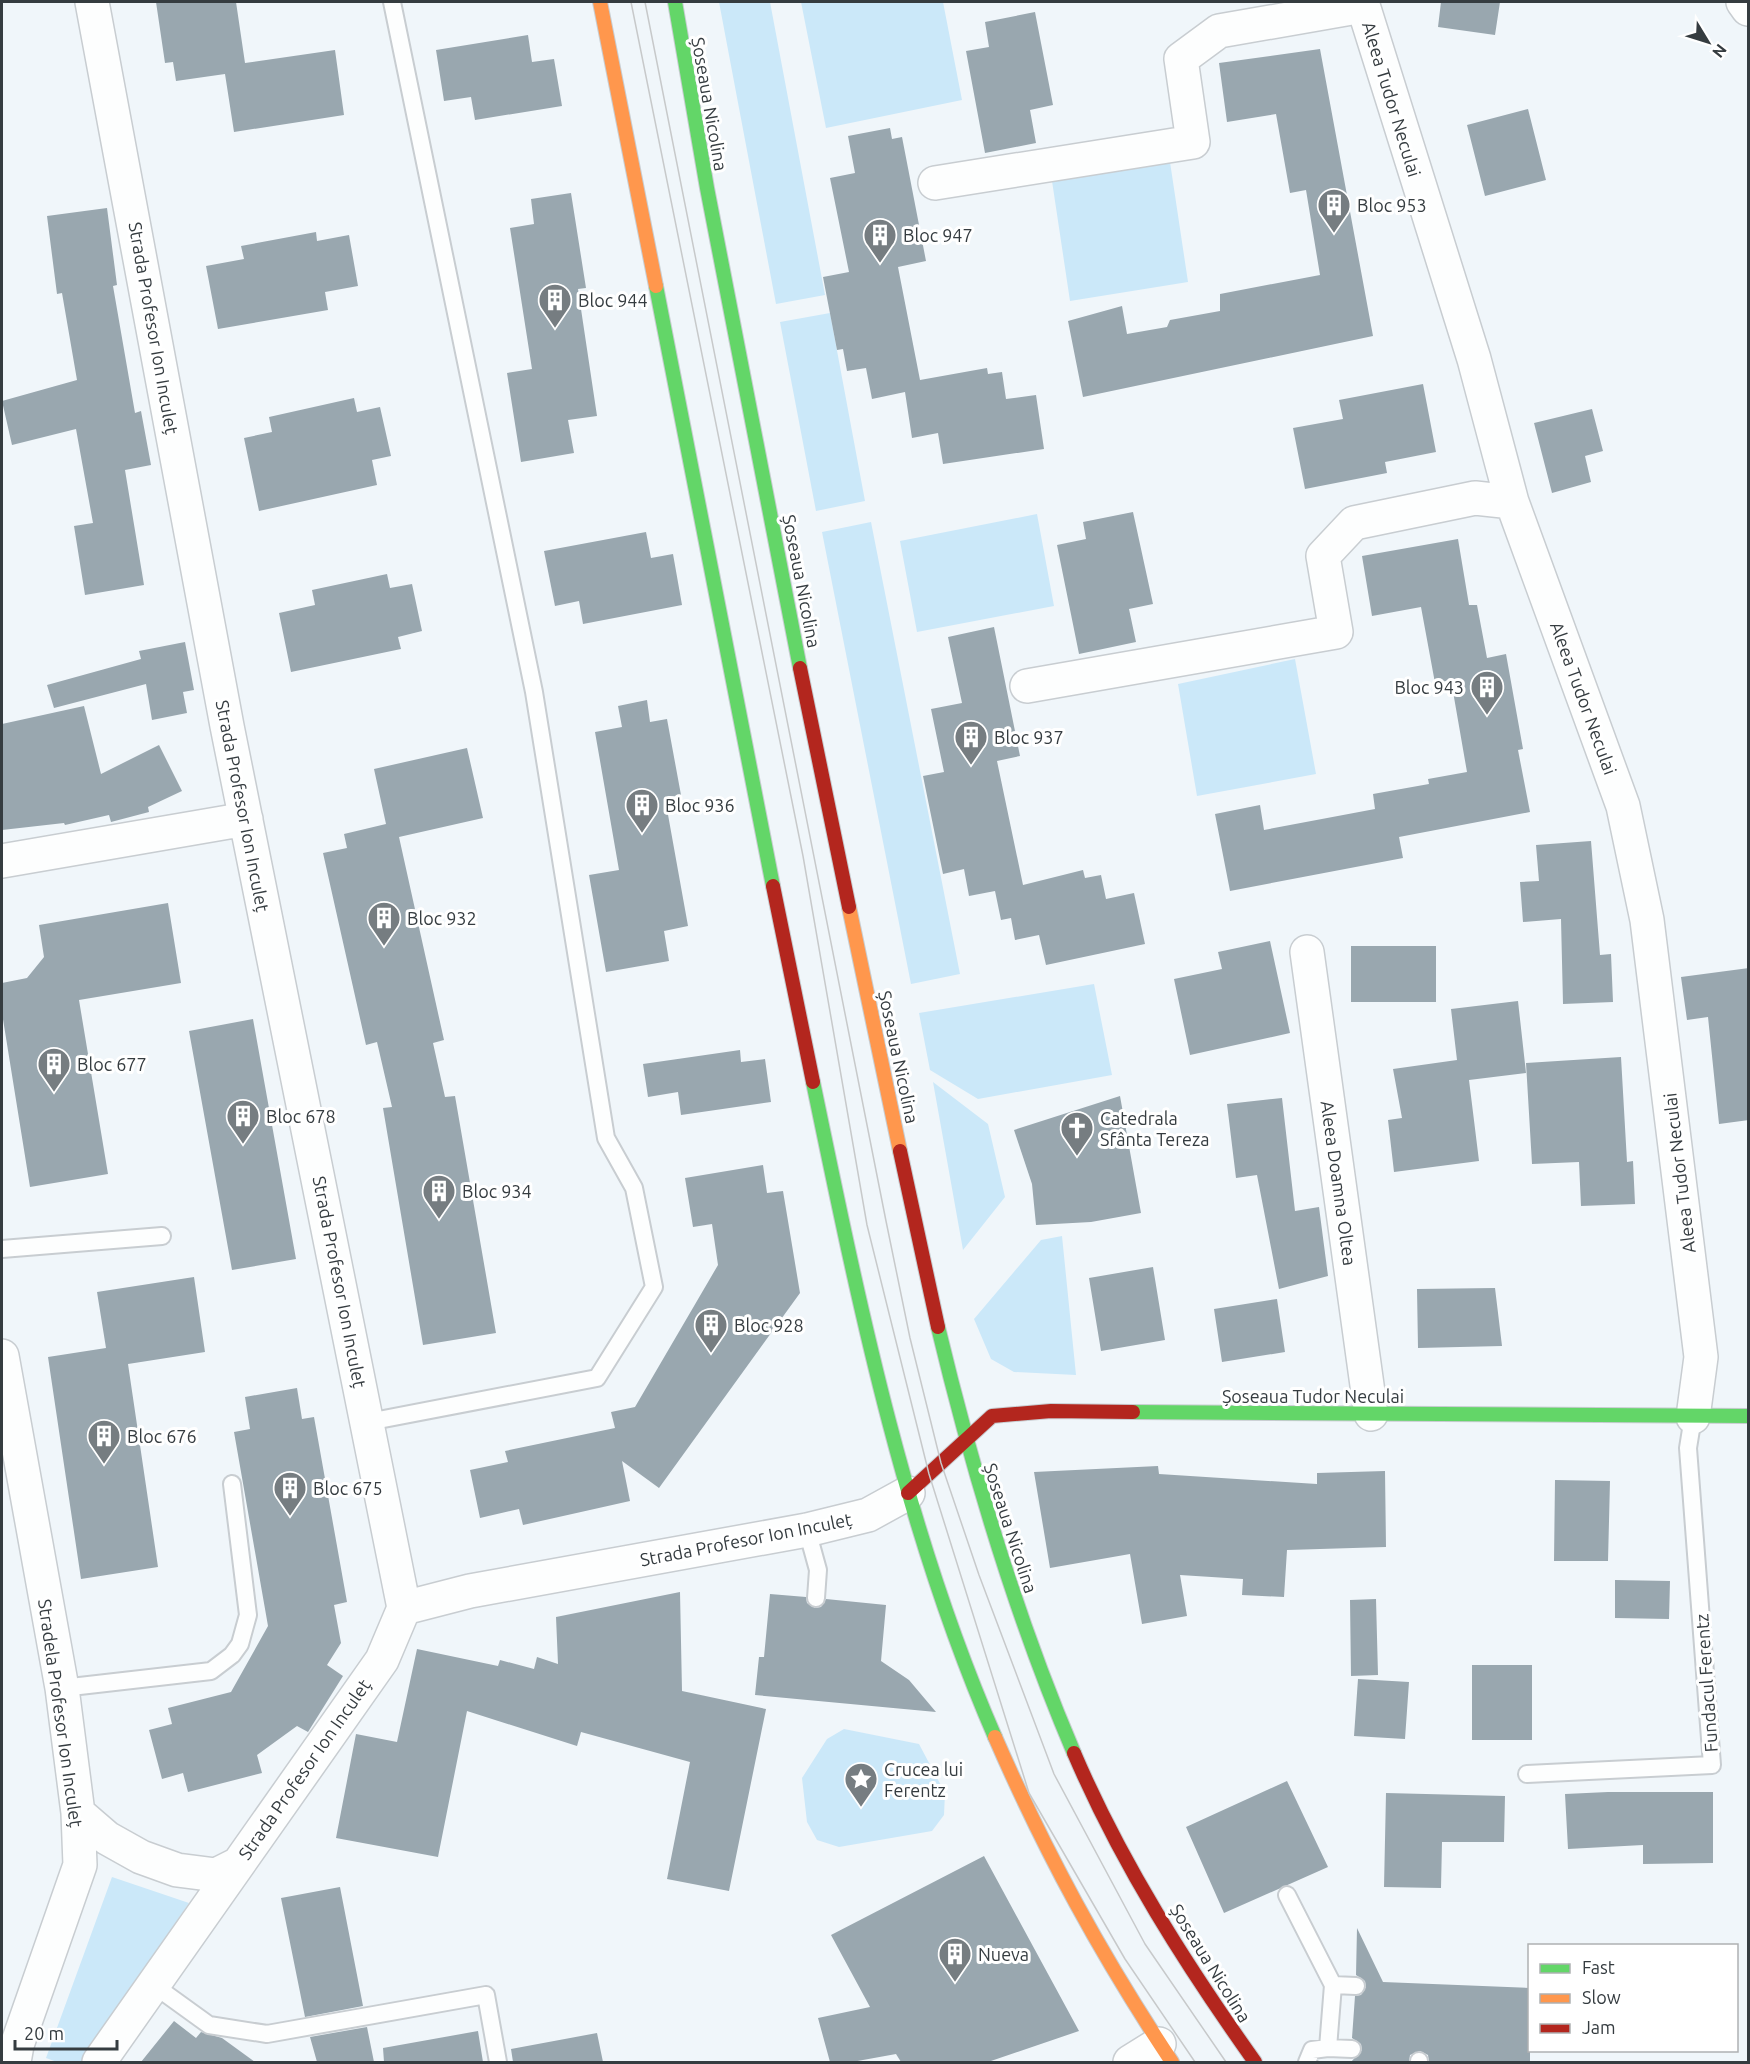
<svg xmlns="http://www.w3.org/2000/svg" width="1750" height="2064" font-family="Ubuntu,sans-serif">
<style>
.green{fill:#cbe8f9}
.building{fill:#99a7af}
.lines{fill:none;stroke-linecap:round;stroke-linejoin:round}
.lane-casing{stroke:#c8cdd1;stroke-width:20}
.street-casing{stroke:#c8cdd1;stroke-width:36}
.fast-casing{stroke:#c8cdd1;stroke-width:16}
.slow-casing{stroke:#c8cdd1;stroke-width:16}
.jam-casing{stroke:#c8cdd1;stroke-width:16}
.lane{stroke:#fdfefe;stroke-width:16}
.street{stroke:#fdfefe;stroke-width:33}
.fast{stroke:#63d668;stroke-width:14}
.slow{stroke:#ff974d;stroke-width:14}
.jam{stroke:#b3261e;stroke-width:14}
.tram{stroke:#c7c9ca;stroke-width:1.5}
.labels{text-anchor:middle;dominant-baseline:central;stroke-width:6;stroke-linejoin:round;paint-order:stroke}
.street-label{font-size:18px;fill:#353c40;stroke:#fff}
.poi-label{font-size:18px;fill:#353c40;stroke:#fff;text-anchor:start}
</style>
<rect width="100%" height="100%" fill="#f0f6fa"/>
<path class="green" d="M 719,2 L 770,2 L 825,295 L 776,304 Z
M 801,2 L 943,2 L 962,100 L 826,128 Z
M 1170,162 L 1188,282 L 1070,301 L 1052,181 Z
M 830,313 L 865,501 L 816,511 L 780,322 Z
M 1037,514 L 1054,606 L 917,632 L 900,541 Z
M 871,522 L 960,974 L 911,984 L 822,532 Z
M 1295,659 L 1316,774 L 1197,796 L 1178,684 Z
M 1094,984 L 1112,1075 L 978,1099 L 930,1070 L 919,1013 Z
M 933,1082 L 988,1124 L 1005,1197 L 963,1250 Z
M 1062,1236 L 1076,1375 L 1014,1372 L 991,1359 L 974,1319 L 1041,1240 Z
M 844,1729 L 919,1744 L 945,1793 L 944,1815 L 932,1831 L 839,1847 L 817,1840 L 807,1822 L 802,1778 L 827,1739 Z
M 112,1877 L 189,1903 L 81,2062 L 57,2062 L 46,2058 Z"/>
<path class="building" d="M 156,2 L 236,2 L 245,63 L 335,50 L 344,115 L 234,132 L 225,74 L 176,81 L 173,62 L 165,63 Z
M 1441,2 L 1500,2 L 1495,35 L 1438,27 Z
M 1035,12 L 1053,105 L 1030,110 L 1036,143 L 985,153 L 966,51 L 989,47 L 985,22 Z
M 528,35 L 532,62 L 554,59 L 562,106 L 475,120 L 471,97 L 444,101 L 436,50 Z
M 1320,49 L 1373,336 L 1083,397 L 1068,321 L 1122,306 L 1127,334 L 1167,327 L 1170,320 L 1220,311 L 1220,294 L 1320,275 L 1306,190 L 1290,193 L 1276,114 L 1227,122 L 1219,63 Z
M 1528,109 L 1546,180 L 1485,196 L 1467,125 Z
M 890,128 L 892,139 L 902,137 L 926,261 L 898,267 L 920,380 L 987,368 L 988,374 L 1002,372 L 1006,399 L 1036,395 L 1044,449 L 943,464 L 938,433 L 912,438 L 905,392 L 872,399 L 866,368 L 847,371 L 843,349 L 837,350 L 823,277 L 849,272 L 830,178 L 855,173 L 848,136 Z
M 571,193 L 586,288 L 578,289 L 597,416 L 568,420 L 574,453 L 521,462 L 507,373 L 532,369 L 510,228 L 534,224 L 531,199 Z
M 107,208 L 117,285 L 113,286 L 135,413 L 141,411 L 151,465 L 125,470 L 144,585 L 85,595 L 74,526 L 93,523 L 76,429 L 12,445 L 2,401 L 77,380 L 62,293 L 57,294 L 47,216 Z
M 316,232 L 317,241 L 349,235 L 358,286 L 325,292 L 328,310 L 218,329 L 206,266 L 244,259 L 241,246 Z
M 1423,384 L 1436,452 L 1385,462 L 1387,473 L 1305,489 L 1293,428 L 1343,419 L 1339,400 Z
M 354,398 L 357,412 L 380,407 L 391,456 L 372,460 L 377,485 L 259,511 L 244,438 L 272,432 L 269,417 Z
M 1592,409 L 1603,451 L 1585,456 L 1591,482 L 1552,493 L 1534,423 Z
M 1133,512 L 1153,604 L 1129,609 L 1136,642 L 1079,654 L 1057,545 L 1086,539 L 1083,522 Z
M 646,532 L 651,558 L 673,554 L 682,605 L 583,624 L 579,601 L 555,606 L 544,551 Z
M 1458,539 L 1469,605 L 1477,605 L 1487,658 L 1506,654 L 1523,749 L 1518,750 L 1530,812 L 1399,837 L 1403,858 L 1230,891 L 1215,814 L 1260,805 L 1264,830 L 1375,809 L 1373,794 L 1429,784 L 1428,779 L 1467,772 L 1451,680 L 1435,683 L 1421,607 L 1372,616 L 1362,556 Z
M 387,574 L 390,588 L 412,584 L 422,631 L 398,637 L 401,649 L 291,672 L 279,613 L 315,605 L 312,590 Z
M 994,627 L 1020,756 L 997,761 L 1023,885 L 1083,870 L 1085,878 L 1101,875 L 1106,899 L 1134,893 L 1145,944 L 1046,965 L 1039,935 L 1015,940 L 1011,918 L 1001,920 L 995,891 L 969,896 L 964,869 L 943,874 L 923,776 L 944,772 L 931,709 L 962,703 L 948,637 Z
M 185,642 L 194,690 L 183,692 L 187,713 L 152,720 L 146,684 L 54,708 L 47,685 L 141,659 L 139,651 Z
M 647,700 L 650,722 L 667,719 L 681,795 L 665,798 L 688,926 L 664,931 L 669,961 L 606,972 L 589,875 L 619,870 L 595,732 L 622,727 L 618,706 Z
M 84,706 L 101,774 L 159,745 L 182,791 L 148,807 L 149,812 L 111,822 L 109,815 L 65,825 L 64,823 L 2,830 L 2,724 Z
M 467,748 L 483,818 L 399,837 L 444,1040 L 433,1043 L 445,1097 L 455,1096 L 496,1333 L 423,1345 L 383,1108 L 392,1107 L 377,1042 L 366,1045 L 323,853 L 347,848 L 344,834 L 386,824 L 374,769 Z
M 1591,841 L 1600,955 L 1611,954 L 1613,1002 L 1563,1004 L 1561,919 L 1523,922 L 1520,882 L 1539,881 L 1536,845 Z
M 168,903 L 181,983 L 79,1000 L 108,1174 L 30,1187 L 2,1013 L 2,983 L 27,978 L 44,957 L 39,925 Z
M 1270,941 L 1290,1033 L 1190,1055 L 1174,979 L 1222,969 L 1218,952 Z
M 1351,946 L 1436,946 L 1436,1002 L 1351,1002 Z
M 1749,968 L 1749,1120 L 1719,1124 L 1708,1017 L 1687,1020 L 1681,977 Z
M 1518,1001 L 1526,1073 L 1469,1080 L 1479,1161 L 1394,1172 L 1388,1120 L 1402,1118 L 1393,1069 L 1457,1060 L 1451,1009 Z
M 253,1019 L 296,1259 L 232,1270 L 189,1031 Z
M 740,1050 L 741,1062 L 765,1059 L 771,1102 L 681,1115 L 678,1092 L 648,1097 L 643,1064 Z
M 1621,1057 L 1627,1162 L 1633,1161 L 1635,1204 L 1581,1206 L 1579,1162 L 1532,1164 L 1526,1063 Z
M 1120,1096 L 1141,1213 L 1091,1222 L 1036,1225 L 1032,1184 L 1014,1130 Z
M 1282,1098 L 1295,1211 L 1319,1207 L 1328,1276 L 1279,1289 L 1257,1175 L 1236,1178 L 1227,1104 Z
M 763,1165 L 767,1193 L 783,1191 L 800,1293 L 659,1488 L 622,1461 L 630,1501 L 523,1525 L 519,1509 L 480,1518 L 470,1470 L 508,1462 L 505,1451 L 615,1428 L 611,1412 L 635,1407 L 718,1265 L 712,1224 L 693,1227 L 685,1178 Z
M 1153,1267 L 1165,1340 L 1101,1351 L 1089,1278 Z
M 194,1277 L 205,1352 L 128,1364 L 158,1567 L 81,1579 L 48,1357 L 106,1348 L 97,1292 Z
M 1495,1288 L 1502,1346 L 1418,1348 L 1417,1289 Z
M 1277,1299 L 1285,1352 L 1222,1362 L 1214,1309 Z
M 297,1388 L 302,1419 L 314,1417 L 347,1602 L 334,1605 L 341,1643 L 327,1665 L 343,1676 L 308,1732 L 297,1726 L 257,1755 L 262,1773 L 188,1792 L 183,1773 L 162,1779 L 149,1730 L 172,1724 L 168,1708 L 231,1692 L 268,1626 L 234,1432 L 250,1429 L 245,1397 Z
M 1158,1466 L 1159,1474 L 1317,1484 L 1317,1473 L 1385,1471 L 1386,1547 L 1287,1550 L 1284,1597 L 1242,1595 L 1243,1579 L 1180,1575 L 1187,1616 L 1142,1624 L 1130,1554 L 1050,1568 L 1034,1472 Z
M 1555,1480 L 1610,1481 L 1608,1561 L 1554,1561 Z
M 1615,1580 L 1670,1581 L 1669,1619 L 1615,1618 Z
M 680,1592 L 682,1691 L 766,1709 L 729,1891 L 667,1879 L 690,1762 L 581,1732 L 577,1746 L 467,1711 L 438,1857 L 336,1838 L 356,1734 L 397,1742 L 417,1649 L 498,1666 L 500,1660 L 534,1669 L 537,1657 L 558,1664 L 556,1617 Z
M 770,1594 L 806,1597 L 807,1603 L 815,1608 L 821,1607 L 826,1599 L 886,1605 L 881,1661 L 909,1680 L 936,1712 L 755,1695 L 759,1657 L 764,1657 Z
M 1376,1599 L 1378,1675 L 1351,1676 L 1350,1600 Z
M 1472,1665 L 1532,1665 L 1532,1740 L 1472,1740 Z
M 1358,1679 L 1409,1682 L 1405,1739 L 1354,1736 Z
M 1287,1781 L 1328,1867 L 1224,1913 L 1186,1827 Z
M 1608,1792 L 1713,1792 L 1713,1863 L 1643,1864 L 1643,1845 L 1568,1849 L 1565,1794 Z
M 1386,1793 L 1505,1796 L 1504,1842 L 1442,1842 L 1441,1888 L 1384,1887 Z
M 984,1856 L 1079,2031 L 988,2062 L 901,2062 L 896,2054 L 852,2062 L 830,2062 L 818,2018 L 870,2007 L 831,1935 Z
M 340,1887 L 363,2006 L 305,2017 L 281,1898 Z
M 1357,1928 L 1383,1982 L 1530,1988 L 1530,2062 L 1429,2062 L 1428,2055 L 1420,2051 L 1410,2055 L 1409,2062 L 1351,2062 L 1362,2050 L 1361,2044 L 1352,2038 L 1355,1996 L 1361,1995 L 1366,1987 L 1365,1981 L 1356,1975 Z
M 174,2021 L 196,2038 L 201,2032 L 222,2038 L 255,2062 L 141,2062 Z
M 367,2027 L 374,2062 L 317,2062 L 310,2037 Z
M 478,2031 L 483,2062 L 384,2062 L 383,2048 Z
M 597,2033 L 603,2062 L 513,2062 L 511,2049 Z"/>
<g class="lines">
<g class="lane-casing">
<path id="lane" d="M 2,1249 L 162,1236
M 368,1422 L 597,1378 L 654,1287 L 634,1188 L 606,1138 L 534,692 L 392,2
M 807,1530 L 818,1570 L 816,1598
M 62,1688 L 211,1671 L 232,1655 L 240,1644 L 248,1615 L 232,1484
M 1527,1774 L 1712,1765 L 1688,1448 L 1693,1417
M 1287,1895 L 1333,1985
M 155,1986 L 209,2025 L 267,2034 L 486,1995 L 498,2062
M 1328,2048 L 1352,2049
M 1307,2062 L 1312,2050 L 1328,2048 L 1333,1985 L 1356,1986
M 1419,2062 L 1419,2061"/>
</g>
<g class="street-casing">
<path id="street" d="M 92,2 L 227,726 L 404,1608 L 382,1660 L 99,2062
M 1362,2 L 1474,359 L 1512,502 L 1623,806 L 1647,920 L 1701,1357 L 1693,1417
M 1743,2 L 1748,9
M 935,183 L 1193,142 L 1181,59 L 1219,31 L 1363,6
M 1027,686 L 1336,632 L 1323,556 L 1354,523 L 1475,498 L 1512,502
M 2,861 L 246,819
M 1307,952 L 1371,1414
M 2,1356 L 62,1688 L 78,1813 L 80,1865 L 17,2045 L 14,2062
M 404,1608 L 470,1591 L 807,1530 L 868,1515 L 908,1493
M 78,1813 L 107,1838 L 141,1857 L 177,1870 L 216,1875 L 236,1865
M 1130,2062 L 1159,2044"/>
</g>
<g class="fast-casing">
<path id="fast" d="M 675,2 L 707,188 L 800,668
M 656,286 L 773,886
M 813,1082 C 859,1304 904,1528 995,1737
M 938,1327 C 973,1473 1015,1615 1074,1753
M 1133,1412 L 1748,1416"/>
</g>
<g class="slow-casing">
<path id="slow" d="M 600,2 L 656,286
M 849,907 L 900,1151
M 995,1737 C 1046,1854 1101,1955 1172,2062"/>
</g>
<g class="jam-casing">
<path id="jam" d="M 800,668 L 849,907
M 773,886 L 813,1082
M 900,1151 L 938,1327
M 908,1493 L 992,1416 L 1051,1411 L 1133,1412
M 1074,1753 C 1121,1863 1186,1965 1255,2062"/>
</g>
<use href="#lane" class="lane"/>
<use href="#street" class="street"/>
<use href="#fast" class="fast"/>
<use href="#slow" class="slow"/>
<use href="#jam" class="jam"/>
<path class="tram" d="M 631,2 L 803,856 L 867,1225 L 929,1474 L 1029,1793 L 1125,1959 L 1195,2062
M 645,2 L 886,1221 L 910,1338 L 941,1463 L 979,1575 L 1054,1774 L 1145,1944 L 1226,2062"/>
</g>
<defs>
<g id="building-pin" transform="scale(1.725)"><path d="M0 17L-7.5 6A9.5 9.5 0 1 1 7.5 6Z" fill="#767d81" stroke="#fff"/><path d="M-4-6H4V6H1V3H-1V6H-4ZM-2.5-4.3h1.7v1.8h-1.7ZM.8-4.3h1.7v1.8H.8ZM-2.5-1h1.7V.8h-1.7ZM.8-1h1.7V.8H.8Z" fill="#fff"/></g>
<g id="church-pin" transform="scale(1.725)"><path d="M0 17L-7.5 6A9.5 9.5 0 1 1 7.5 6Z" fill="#767d81" stroke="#fff"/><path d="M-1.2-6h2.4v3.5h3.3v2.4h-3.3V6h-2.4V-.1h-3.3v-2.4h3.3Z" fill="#fff"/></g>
<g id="sight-pin" transform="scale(1.725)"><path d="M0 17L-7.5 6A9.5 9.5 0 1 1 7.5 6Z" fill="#767d81" stroke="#fff"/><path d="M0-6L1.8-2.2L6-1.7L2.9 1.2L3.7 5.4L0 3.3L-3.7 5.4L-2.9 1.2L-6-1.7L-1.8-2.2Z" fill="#fff"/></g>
</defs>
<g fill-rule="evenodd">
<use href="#building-pin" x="1334" y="205"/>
<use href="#building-pin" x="880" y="235"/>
<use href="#building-pin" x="555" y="300"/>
<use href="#building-pin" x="1487" y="687"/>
<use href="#building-pin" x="971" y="737"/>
<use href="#building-pin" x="642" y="805"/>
<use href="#building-pin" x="384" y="918"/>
<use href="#building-pin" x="54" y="1064"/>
<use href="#building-pin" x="243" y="1116"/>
<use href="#church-pin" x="1077" y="1128"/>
<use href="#building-pin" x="439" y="1191"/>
<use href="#building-pin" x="711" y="1325"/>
<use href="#building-pin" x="104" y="1436"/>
<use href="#building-pin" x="290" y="1488"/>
<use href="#sight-pin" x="861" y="1779"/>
<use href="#building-pin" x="955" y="1954"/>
</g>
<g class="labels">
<g class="street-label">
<text transform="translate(1392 99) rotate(73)">Aleea Tudor Neculai</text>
<text transform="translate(710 104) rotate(80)">Șoseaua Nicolina</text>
<text transform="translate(154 328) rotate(80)">Strada Profesor Ion Inculeț</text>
<text transform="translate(802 581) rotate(79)">Șoseaua Nicolina</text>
<text transform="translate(1584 698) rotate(70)">Aleea Tudor Neculai</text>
<text transform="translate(243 806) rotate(79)">Strada Profesor Ion Inculeț</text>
<text transform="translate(899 1057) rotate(78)">Șoseaua Nicolina</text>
<text transform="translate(1679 1173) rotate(-97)">Aleea Tudor Neculai</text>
<text transform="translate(1339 1183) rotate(82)">Aleea Doamna Oltea</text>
<text transform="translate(340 1282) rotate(79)">Strada Profesor Ion Inculeț</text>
<text x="1313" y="1396">Șoseaua Tudor Neculai</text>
<text transform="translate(1011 1528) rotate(72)">Șoseaua Nicolina</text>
<text transform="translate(746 1539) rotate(-11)">Strada Profesor Ion Inculeț</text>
<text transform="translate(1706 1683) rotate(-94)">Fundacul Ferentz</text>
<text transform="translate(61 1713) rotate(82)">Stradela Profesor Ion Inculeț</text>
<text transform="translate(304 1769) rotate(-55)">Strada Profesor Ion Inculeț</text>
<text transform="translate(1211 1963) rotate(58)">Șoseaua Nicolina</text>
</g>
<g class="poi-label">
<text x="1357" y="205">Bloc 953</text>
<text x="903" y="235">Bloc 947</text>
<text x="578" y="300">Bloc 944</text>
<text x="1464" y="687" text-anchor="end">Bloc 943</text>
<text x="994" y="737">Bloc 937</text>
<text x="665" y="805">Bloc 936</text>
<text x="407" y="918">Bloc 932</text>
<text x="77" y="1064">Bloc 677</text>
<text x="266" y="1116">Bloc 678</text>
<text x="1100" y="1118">Catedrala<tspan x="1100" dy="21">Sfânta Tereza</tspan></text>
<text x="462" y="1191">Bloc 934</text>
<text x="734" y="1325">Bloc 928</text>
<text x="127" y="1436">Bloc 676</text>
<text x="313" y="1488">Bloc 675</text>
<text x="884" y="1769">Crucea lui<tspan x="884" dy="21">Ferentz</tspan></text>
<text x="978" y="1954">Nueva</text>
</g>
</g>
<rect width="1750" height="2064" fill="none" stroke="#353c40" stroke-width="6"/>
<rect x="1528" y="1944" width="210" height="108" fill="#ffffff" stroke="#aeb1b3" stroke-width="1.5"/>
<rect x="1540" y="1964" width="30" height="9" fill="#63d668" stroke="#aeb1b3" stroke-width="1.5"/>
<text x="1582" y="1974" font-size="18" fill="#353c40">Fast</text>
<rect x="1540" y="1994" width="30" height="9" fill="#ff974d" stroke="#aeb1b3" stroke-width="1.5"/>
<text x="1582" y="2004" font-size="18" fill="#353c40">Slow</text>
<rect x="1540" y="2024" width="30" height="9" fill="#b3261e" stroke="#aeb1b3" stroke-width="1.5"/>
<text x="1582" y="2034" font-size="18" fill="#353c40">Jam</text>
<g transform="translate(1708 42) rotate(128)" stroke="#ffffff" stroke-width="4.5" paint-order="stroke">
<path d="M0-4.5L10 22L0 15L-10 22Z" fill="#353c40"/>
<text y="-9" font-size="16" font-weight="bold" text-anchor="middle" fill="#353c40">N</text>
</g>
<path d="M15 2040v9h102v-9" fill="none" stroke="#353c40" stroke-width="3"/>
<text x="24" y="2040" font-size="18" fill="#353c40" stroke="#ffffff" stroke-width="4.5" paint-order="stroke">20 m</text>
</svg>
